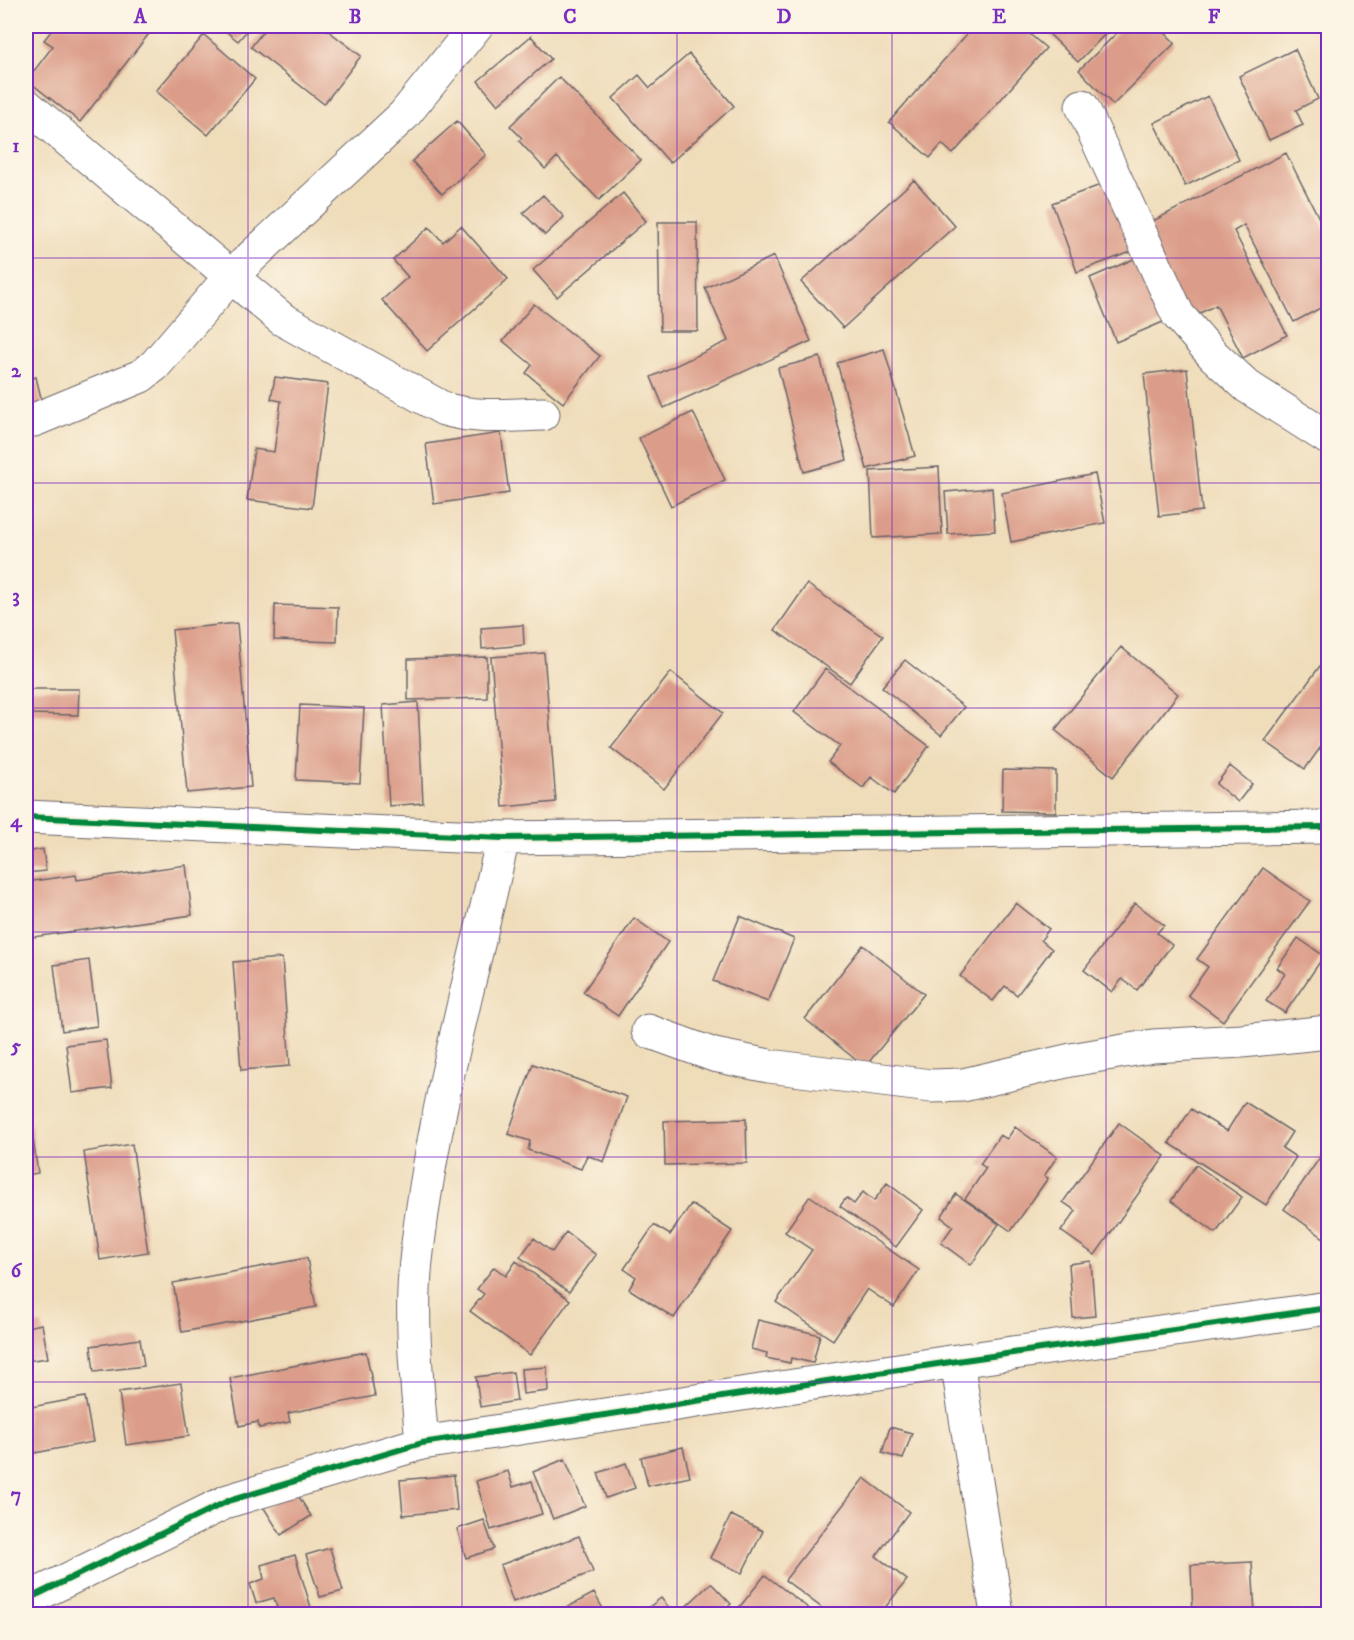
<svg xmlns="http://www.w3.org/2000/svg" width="1354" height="1640" font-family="'IM FELL DW Pica',serif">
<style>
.building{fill:#db9d89}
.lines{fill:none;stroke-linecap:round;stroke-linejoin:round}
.minor-casing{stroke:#6a6367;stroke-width:35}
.minor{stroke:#fff;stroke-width:33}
.cycleway-casing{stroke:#fcf5e5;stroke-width:10}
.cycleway{stroke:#00873e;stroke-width:6}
.grid{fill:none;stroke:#7b2cbf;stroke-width:1.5;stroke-opacity:0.55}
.neatline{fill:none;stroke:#7b2cbf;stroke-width:2}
.grid-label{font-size:20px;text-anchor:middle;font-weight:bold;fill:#7b2cbf}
</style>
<rect width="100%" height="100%" fill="#fcf5e5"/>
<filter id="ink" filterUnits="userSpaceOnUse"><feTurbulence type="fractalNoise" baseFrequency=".0167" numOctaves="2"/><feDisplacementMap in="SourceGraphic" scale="12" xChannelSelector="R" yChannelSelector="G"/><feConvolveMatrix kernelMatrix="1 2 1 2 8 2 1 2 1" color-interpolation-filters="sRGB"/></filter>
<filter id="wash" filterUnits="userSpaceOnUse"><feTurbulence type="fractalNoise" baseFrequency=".008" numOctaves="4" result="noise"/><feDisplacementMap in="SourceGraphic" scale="24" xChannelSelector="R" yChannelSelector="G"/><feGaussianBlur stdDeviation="1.35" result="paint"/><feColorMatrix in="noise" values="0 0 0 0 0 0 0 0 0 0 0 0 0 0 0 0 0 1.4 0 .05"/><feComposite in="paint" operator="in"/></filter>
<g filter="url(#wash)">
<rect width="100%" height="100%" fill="#efdcb9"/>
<g id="blocks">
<path class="building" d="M 55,26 L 155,26 L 80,122 L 27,80 L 53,46 L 44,40 Z
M 219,26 L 251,26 L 238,41 Z
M 267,26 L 322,26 L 361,56 L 324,104 L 251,47 Z
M 974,26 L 1020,26 L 1046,48 L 953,154 L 942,144 L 930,158 L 889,122 Z
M 1041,26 L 1099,26 L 1107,32 L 1078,62 Z
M 1124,26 L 1158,26 L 1175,43 L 1113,105 L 1079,70 Z
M 204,35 L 255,79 L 208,135 L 156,91 Z
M 531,36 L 551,59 L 498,105 L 478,81 Z
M 1295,49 L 1318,99 L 1296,110 L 1303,125 L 1269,140 L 1239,76 Z
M 689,54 L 734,106 L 670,163 L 613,98 L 639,75 L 650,88 Z
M 559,77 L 641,160 L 599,200 L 557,157 L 545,169 L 519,141 L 522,138 L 510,126 Z
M 1208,96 L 1239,160 L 1185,186 L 1154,123 Z
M 457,121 L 486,155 L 442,194 L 412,161 Z
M 1286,153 L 1328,236 L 1328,304 L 1294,322 L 1244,225 L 1234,231 L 1287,335 L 1243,358 L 1216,305 L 1188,319 L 1141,227 Z
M 914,180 L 955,226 L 843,328 L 801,282 Z
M 1114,180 L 1139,249 L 1077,272 L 1052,203 Z
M 623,193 L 646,221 L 557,297 L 533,270 Z
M 543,195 L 564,217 L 545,235 L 523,213 Z
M 658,222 L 697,222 L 698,331 L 660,331 Z
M 461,226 L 508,279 L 427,351 L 382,300 L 408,277 L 393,260 L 429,227 L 443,242 Z
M 1143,255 L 1170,319 L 1116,342 L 1090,278 Z
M 774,256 L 811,341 L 664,408 L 651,377 L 728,341 L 705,288 Z
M 534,304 L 600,356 L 563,403 L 526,373 L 532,365 L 503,341 Z
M 884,349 L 915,456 L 867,469 L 837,363 Z
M 820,357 L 847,460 L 804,472 L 778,368 Z
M 1187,369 L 1202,511 L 1159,516 L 1144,374 Z
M 36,377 L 45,414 L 26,420 L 26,380 Z
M 275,377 L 328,384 L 312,508 L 247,500 L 254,449 L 274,452 L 281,401 L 271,399 Z
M 693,412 L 725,480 L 671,506 L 639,438 Z
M 501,433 L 509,493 L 434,504 L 426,444 Z
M 939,467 L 942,534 L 873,538 L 870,471 Z
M 1095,474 L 1105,523 L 1011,542 L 1002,493 Z
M 992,488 L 995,531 L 948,534 L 945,492 Z
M 807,584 L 883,636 L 850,683 L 775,630 Z
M 275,605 L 338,607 L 337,642 L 274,640 Z
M 237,623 L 251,787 L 187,793 L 172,630 Z
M 523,625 L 524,645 L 482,649 L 481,628 Z
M 1121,647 L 1178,694 L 1113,777 L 1055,730 Z
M 544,653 L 556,802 L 503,807 L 491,657 Z
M 1328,655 L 1328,737 L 1305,769 L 1265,741 Z
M 487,657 L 487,698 L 408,700 L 408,659 Z
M 905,660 L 964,707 L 941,735 L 882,687 Z
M 825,669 L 929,746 L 894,794 L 871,777 L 863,788 L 828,762 L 840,746 L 794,712 Z
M 671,672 L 723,713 L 664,789 L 611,748 Z
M 26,689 L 79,689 L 78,715 L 26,714 Z
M 418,702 L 423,803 L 389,806 L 383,705 Z
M 300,705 L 364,708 L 360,783 L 296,780 Z
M 1230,766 L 1252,784 L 1238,802 L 1216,784 Z
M 1003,770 L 1056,771 L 1056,812 L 1002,811 Z
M 43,849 L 46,871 L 26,873 L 26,852 Z
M 186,865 L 192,915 L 26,938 L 26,882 L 76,875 L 77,880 Z
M 1263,868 L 1310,901 L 1223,1021 L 1188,995 L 1208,967 L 1197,959 Z
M 1016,903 L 1049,929 L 1041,940 L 1052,949 L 1017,995 L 1005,986 L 993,1001 L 960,976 Z
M 1135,903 L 1164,925 L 1157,933 L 1172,945 L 1137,990 L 1122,979 L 1112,992 L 1084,970 Z
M 740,916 L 794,939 L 768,1002 L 713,981 Z
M 634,918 L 668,942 L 618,1016 L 583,992 Z
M 1298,938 L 1324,956 L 1285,1013 L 1266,1001 L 1285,974 L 1277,968 Z
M 863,945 L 924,994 L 865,1067 L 805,1019 Z
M 282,958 L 290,1066 L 241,1070 L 233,962 Z
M 89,960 L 97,1026 L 62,1031 L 54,965 Z
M 106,1040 L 112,1088 L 72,1093 L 66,1045 Z
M 533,1064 L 627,1097 L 604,1162 L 587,1155 L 581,1169 L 528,1150 L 530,1141 L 508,1134 Z
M 1245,1102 L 1292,1132 L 1282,1148 L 1296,1157 L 1266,1205 L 1169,1143 L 1191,1109 L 1227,1131 Z
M 746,1119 L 747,1163 L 665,1165 L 664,1121 Z
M 1119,1123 L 1165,1156 L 1095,1255 L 1061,1231 L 1076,1211 L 1063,1202 Z
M 31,1125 L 38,1173 L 26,1175 L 26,1126 Z
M 1015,1127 L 1057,1157 L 1044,1176 L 1048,1178 L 1011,1231 L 965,1199 L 986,1168 L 980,1164 L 1000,1135 L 1007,1139 Z
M 132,1144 L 148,1252 L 100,1260 L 84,1152 Z
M 1323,1153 L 1328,1157 L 1328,1241 L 1284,1209 Z
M 1196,1165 L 1242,1197 L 1216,1233 L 1171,1201 Z
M 887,1183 L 923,1210 L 896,1247 L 840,1206 L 846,1198 L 854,1204 L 863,1192 L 874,1201 Z
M 956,1194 L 999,1224 L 971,1265 L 941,1243 L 953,1226 L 941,1217 Z
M 810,1196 L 919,1270 L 894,1307 L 867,1289 L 833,1340 L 776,1302 L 812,1250 L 785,1232 Z
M 691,1204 L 732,1231 L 674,1318 L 629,1289 L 636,1277 L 624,1269 L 654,1225 L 670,1235 Z
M 26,1226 L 30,1258 L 26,1258 Z
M 566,1232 L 596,1255 L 569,1292 L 520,1257 L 534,1238 L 552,1252 Z
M 307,1258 L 316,1307 L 182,1332 L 173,1283 Z
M 516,1261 L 570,1300 L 530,1355 L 470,1311 L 484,1294 L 477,1289 L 494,1267 L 506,1276 Z
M 1091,1261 L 1095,1316 L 1073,1318 L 1069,1264 Z
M 758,1320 L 820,1335 L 813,1363 L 791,1358 L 790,1363 L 766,1358 L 767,1353 L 751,1349 Z
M 42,1324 L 48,1358 L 26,1361 L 26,1327 Z
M 140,1339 L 144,1366 L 94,1372 L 91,1346 Z
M 366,1352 L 375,1396 L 288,1413 L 290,1422 L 259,1428 L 258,1422 L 239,1426 L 230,1378 Z
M 547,1367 L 548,1391 L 523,1394 L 521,1369 Z
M 513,1372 L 517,1401 L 480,1407 L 476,1377 Z
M 181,1383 L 189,1436 L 126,1445 L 119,1392 Z
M 85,1397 L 93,1442 L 29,1454 L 26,1408 Z
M 890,1427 L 912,1433 L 903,1459 L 882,1453 Z
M 1326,1434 L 1328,1434 L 1328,1483 L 1326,1483 Z
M 683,1447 L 690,1477 L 648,1486 L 641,1457 Z
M 565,1459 L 585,1506 L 553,1519 L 533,1472 Z
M 626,1463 L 635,1488 L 606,1498 L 598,1473 Z
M 508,1471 L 513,1487 L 532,1481 L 542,1514 L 491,1530 L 476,1481 Z
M 454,1475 L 457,1510 L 403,1515 L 400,1480 Z
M 864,1478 L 909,1512 L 876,1556 L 907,1580 L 880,1614 L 830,1614 L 785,1580 Z
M 294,1489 L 311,1516 L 281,1535 L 264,1508 Z
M 731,1515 L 763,1531 L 742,1573 L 710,1558 Z
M 484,1520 L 494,1549 L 466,1558 L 457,1529 Z
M 579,1536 L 593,1572 L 513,1602 L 500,1565 Z
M 330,1548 L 343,1591 L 320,1597 L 306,1555 Z
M 295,1555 L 313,1614 L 279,1614 L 274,1598 L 256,1603 L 250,1584 L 264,1579 L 261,1565 Z
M 1252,1562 L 1255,1614 L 1193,1614 L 1191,1565 Z
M 765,1575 L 816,1614 L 734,1614 Z
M 711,1583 L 731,1604 L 720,1614 L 678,1614 Z
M 594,1593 L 606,1614 L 555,1614 Z
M 661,1598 L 674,1614 L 640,1614 Z"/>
</g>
</g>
<g filter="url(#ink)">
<use href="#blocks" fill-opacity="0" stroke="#6a6367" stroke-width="1.5"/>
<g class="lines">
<g class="minor-casing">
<path id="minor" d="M 26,105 L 282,319 L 444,409 C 477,419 509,415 543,414
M 1082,106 L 1178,315 L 1213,355 L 1248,387 L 1328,438
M 34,420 L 141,376 L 155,365 L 231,276 L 404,115 L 476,26
M 26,817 L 503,838 L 1328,827
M 648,1031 L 714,1055 L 769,1066 L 931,1086 L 963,1085 L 1071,1060 L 1153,1046 L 1242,1041 L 1328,1032
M 957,1361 L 997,1614
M 422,1443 C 417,1380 409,1316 417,1252 C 433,1112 472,976 503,838
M 26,1600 L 228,1501 L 422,1443 L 957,1361 L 1328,1308"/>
</g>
<use href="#minor" class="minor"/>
<g class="cycleway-casing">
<path id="cycleway" d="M 26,817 L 503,838 L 1328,827
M 26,1600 L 228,1501 L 422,1443 L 957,1361 L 1328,1308"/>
</g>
<use href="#cycleway" class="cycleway"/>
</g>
</g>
<path class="grid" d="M 248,26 L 248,1614M 462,26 L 462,1614M 677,26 L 677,1614M 892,26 L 892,1614M 1106,26 L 1106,1614M 26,258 L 1328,258M 26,483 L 1328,483M 26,708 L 1328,708M 26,932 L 1328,932M 26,1157 L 1328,1157M 26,1382 L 1328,1382"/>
<rect width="1354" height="1640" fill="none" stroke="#fcf5e5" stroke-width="66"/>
<rect x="33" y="33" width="1288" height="1574" class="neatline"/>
<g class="grid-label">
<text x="140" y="23">A</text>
<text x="355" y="23">B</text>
<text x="570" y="23">C</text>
<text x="784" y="23">D</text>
<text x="999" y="23">E</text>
<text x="1214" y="23">F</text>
<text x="16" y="152">1</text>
<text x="16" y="377">2</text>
<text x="16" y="602">3</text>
<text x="16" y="827">4</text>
<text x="16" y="1052">5</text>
<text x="16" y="1277">6</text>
<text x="16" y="1501">7</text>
</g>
</svg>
